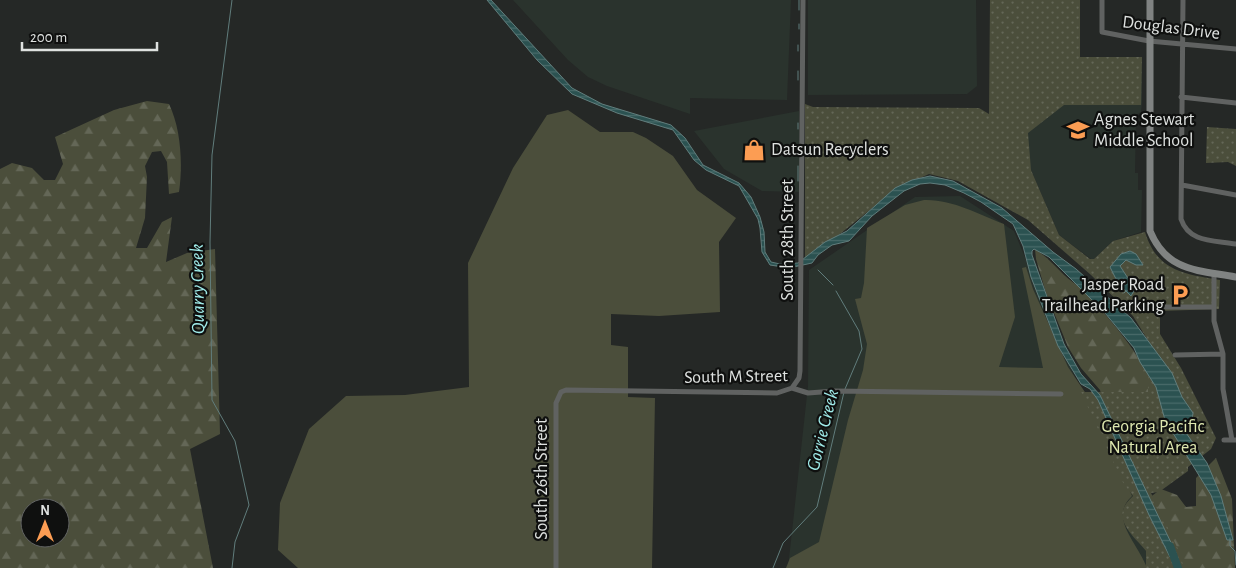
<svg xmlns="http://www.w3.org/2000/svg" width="1236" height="568" font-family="'Alegreya Sans',sans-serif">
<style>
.built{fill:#2a332d}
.grass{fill:#4b4e3b}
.forest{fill:url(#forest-firs);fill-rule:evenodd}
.park{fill:url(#park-dots)}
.water{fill:url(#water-rules);stroke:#617d7c}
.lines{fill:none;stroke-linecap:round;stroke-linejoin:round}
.stream{stroke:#617d7c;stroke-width:1}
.river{stroke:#2b5251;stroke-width:8}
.street{stroke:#606261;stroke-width:5}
.secondary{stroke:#808382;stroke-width:7}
.labels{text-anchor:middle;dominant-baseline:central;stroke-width:4.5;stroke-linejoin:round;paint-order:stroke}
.street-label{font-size:18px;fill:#dfe2e0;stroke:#0f100f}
.poi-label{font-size:18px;fill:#dfe2e0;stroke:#0f100f;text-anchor:start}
.park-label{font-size:18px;fill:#dfe8b0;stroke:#0f100f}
.water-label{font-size:19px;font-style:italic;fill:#a0ecea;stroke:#0f100f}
</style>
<defs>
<pattern id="forest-firs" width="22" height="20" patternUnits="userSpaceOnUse" patternTransform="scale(1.25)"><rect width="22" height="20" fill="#4b4e3b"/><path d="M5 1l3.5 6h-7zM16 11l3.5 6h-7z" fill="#646757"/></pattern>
<pattern id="park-dots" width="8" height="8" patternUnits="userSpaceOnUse" patternTransform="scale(1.25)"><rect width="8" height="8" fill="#4b4e3b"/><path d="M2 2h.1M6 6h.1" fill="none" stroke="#646757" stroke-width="1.8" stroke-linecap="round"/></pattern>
<pattern id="water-rules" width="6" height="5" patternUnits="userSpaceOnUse" patternTransform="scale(1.25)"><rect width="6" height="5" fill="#2b5251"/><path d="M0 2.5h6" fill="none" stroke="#496b6a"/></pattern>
</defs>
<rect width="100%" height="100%" fill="#252826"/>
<path class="built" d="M 513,0 L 791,0 L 787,100 L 690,98 L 690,114 L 607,86 L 588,77 L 568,60 Z
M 808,0 L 976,0 L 977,86 L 967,94 L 808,95 Z
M 990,0 L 1080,0 L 1080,57 L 1142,57 L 1142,103 L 1141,112 L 1136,115 L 1135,173 L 1138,173 L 1138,190 L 1142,190 L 1141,232 L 1113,241 L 1094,259 L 1091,259 L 1059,235 L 1031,170 Z
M 799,111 L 800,192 L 762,191 L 724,169 L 694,131 Z
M 960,196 L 1014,231 L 1081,392 L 1122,481 L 1133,496 L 1123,506 L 1121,515 L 1125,526 L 1146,551 L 1146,568 L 788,568 L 808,386 L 809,270 L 915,197 Z"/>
<path class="grass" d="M 568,110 L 600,132 L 633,132 L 646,138 L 673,156 L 697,190 L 736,218 L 719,242 L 720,312 L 659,316 L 611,314 L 611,345 L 628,347 L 628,397 L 655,398 L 652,568 L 298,568 L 278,550 L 280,503 L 309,429 L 346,396 L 405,395 L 469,387 L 468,263 L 513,168 L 547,115 Z
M 924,200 C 952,199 978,214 1004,224 L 1015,317 L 999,367 L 1043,368 L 1022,268 L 1026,267 L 1033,289 L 1068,367 L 1091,401 L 1132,496 C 1108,518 1138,543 1147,568 L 786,568 L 790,558 L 819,542 L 848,420 L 863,370 L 867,344 L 855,299 L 861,298 L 864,283 L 867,228 L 905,205 Z"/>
<path class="forest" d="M 147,101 L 169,104 C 181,129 183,164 179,192 L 169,194 L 167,162 L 161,151 L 152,152 L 145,166 L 147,177 L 145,218 L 136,248 L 147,248 L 162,222 L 172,217 L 166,262 L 187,253 L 215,249 L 220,434 L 190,449 L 213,568 L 0,568 L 0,169 L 12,163 L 32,168 L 44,180 L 55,180 L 63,164 L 55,137 L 114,110 ZM 30,508 L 60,508 L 60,538 L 30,538 Z
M 1035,249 C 1047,257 1054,265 1064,275 C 1069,280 1076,284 1082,289 C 1110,318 1140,354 1157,391 L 1123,480 L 1100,390 L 1081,368 L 1068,347 L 1046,293 L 1036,259 Z
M 1216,458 L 1232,499 L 1235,568 L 1154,568 L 1140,505 L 1161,489 L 1177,495 L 1186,507 L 1196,506 L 1196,478 Z"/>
<path class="park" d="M 990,0 L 1080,0 L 1080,57 L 1142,57 L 1141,105 L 1064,105 L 1028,133 L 1031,170 L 1059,235 L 1090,259 L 1094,259 L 1113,241 L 1145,232 C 1157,271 1184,274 1220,280 L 1219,309 L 1160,311 L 1160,334 L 1181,368 L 1216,438 L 1211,449 L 1188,467 L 1188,471 L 1159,492 L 1151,493 L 1178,549 L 1184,568 L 1146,568 L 1146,551 C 1131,533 1109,517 1133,496 L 1122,481 L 1081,392 L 1148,392 L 1149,342 L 1133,316 L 1091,275 L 1028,220 L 958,181 L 929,174 L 896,189 L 805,262 L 805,104 L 813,107 L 979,108 L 989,114 Z
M 1207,127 L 1236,129 L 1236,166 L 1228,162 L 1206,163 Z"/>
<path class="water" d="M 487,0 L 491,0 L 572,88 L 602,104 L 671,125 L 685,138 L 703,165 L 739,183 L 751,197 L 760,217 L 764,232 L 765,252 L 771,262 L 780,264 L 798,263 L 825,242 L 847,231 L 895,188 L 912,180 L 930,176 L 953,181 L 1002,208 L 1053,252 L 1076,269 L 1131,318 L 1172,373 L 1182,397 L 1193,413 L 1191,427 L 1184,430 L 1207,463 L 1221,496 L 1233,540 L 1227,540 L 1211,495 L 1165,420 L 1156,387 L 1140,362 L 1134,348 L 1105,313 L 1049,257 L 1034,249 L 1032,251 L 1032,255 L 1064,344 L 1081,374 L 1100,395 L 1176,553 L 1170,557 L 1149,515 L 1098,400 L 1090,389 L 1081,384 L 1058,346 L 1031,277 L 1023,246 L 1013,224 L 981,202 L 964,193 L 945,185 L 930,183 L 920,184 L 904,191 L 872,216 L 849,241 L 832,245 L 818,255 L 812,263 L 789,268 L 770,265 L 762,252 L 760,228 L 758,219 L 739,186 L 706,170 L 694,160 L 673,130 L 617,113 L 572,94 L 537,60 Z
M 1130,251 L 1136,254 L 1143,265 L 1136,265 L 1126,260 L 1120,266 L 1135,289 L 1131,296 L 1118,283 L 1110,267 L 1121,254 Z"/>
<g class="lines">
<path class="stream" d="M 799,0 L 799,10
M 799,24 L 799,29
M 798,51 L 798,45
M 798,71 L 798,80
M 798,123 L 798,129
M 798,166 L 798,181
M 818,270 L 833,285
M 836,291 L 859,331 L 862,349 L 845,389
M 1124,293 L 1126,291
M 1114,303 L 1117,300
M 1230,538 L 1230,546 L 1235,551 L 1236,565
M 232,568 L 235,542 L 249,505 L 235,441 L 212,400 L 210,242 L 212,155 L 232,0
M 773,568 L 783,543 L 817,507 L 844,392"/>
<path class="river" d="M 1170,546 L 1178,568"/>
<path class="street" d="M 1102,0 L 1102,32 L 1149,41 L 1236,49
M 1183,0 L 1181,219 C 1189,243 1214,240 1236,244
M 1181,97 L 1236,103
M 1182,185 L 1236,195
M 1214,273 L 1214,321 L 1223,354 L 1223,389 L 1232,440
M 1163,307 L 1214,307
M 1175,355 L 1223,354
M 792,388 L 799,378 L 800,371 L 803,0
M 1224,440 L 1236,440
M 556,568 L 556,403 L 561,392 L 566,390 L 777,393 L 792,388 L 808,393 L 835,391 L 1061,394"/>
<path class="secondary" d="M 1150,0 L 1150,231 C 1167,272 1198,270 1236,277"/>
</g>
<defs>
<g id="school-bare" transform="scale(1.725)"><path d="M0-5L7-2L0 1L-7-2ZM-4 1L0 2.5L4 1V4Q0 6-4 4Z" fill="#fc9d53" stroke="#0f100f" stroke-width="2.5" paint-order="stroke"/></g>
<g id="shop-bare" transform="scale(1.725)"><path d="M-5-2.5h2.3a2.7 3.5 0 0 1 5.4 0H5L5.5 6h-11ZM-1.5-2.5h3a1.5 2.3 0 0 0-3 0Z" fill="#fc9d53" stroke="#0f100f" stroke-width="2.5" paint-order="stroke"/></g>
<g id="parking-bare" transform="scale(1.725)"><path d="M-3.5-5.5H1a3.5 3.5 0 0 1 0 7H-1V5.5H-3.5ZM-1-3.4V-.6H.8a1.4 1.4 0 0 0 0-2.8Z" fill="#fc9d53" stroke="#0f100f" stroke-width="2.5" paint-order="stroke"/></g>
</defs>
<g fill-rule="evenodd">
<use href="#school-bare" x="1078" y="130"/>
<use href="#shop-bare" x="754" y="150"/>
<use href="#parking-bare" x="1180" y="295"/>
</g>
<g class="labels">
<g class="street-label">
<text transform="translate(1171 28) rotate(7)">Douglas Drive</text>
<text transform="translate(788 240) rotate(-90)">South 28th Street</text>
<text transform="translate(736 377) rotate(-1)">South M Street</text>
<text transform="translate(542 479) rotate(-90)">South 26th Street</text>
</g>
<g class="poi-label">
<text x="1094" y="120">Agnes Stewart<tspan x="1094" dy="21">Middle School</tspan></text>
<text x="771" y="150">Datsun Recyclers</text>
<text x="1164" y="285" text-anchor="end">Jasper Road<tspan x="1164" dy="21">Trailhead Parking</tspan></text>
</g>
<g class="park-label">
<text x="1153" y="427">Georgia Pacific<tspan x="1153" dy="21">Natural Area</tspan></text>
</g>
<g class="water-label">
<text transform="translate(198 289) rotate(-91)">Quarry Creek</text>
<text transform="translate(823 430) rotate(-76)">Gorrie Creek</text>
</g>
</g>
<g transform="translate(45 523)"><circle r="24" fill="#0f100f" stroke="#626463"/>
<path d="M0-4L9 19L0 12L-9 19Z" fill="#fc9d53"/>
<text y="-8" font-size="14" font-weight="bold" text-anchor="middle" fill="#dfe2e0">N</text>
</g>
<path d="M22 42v8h135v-8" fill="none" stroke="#dfe2e0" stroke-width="2.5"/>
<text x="30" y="42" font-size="15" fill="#dfe2e0" stroke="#0f100f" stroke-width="4" paint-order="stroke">200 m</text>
</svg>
